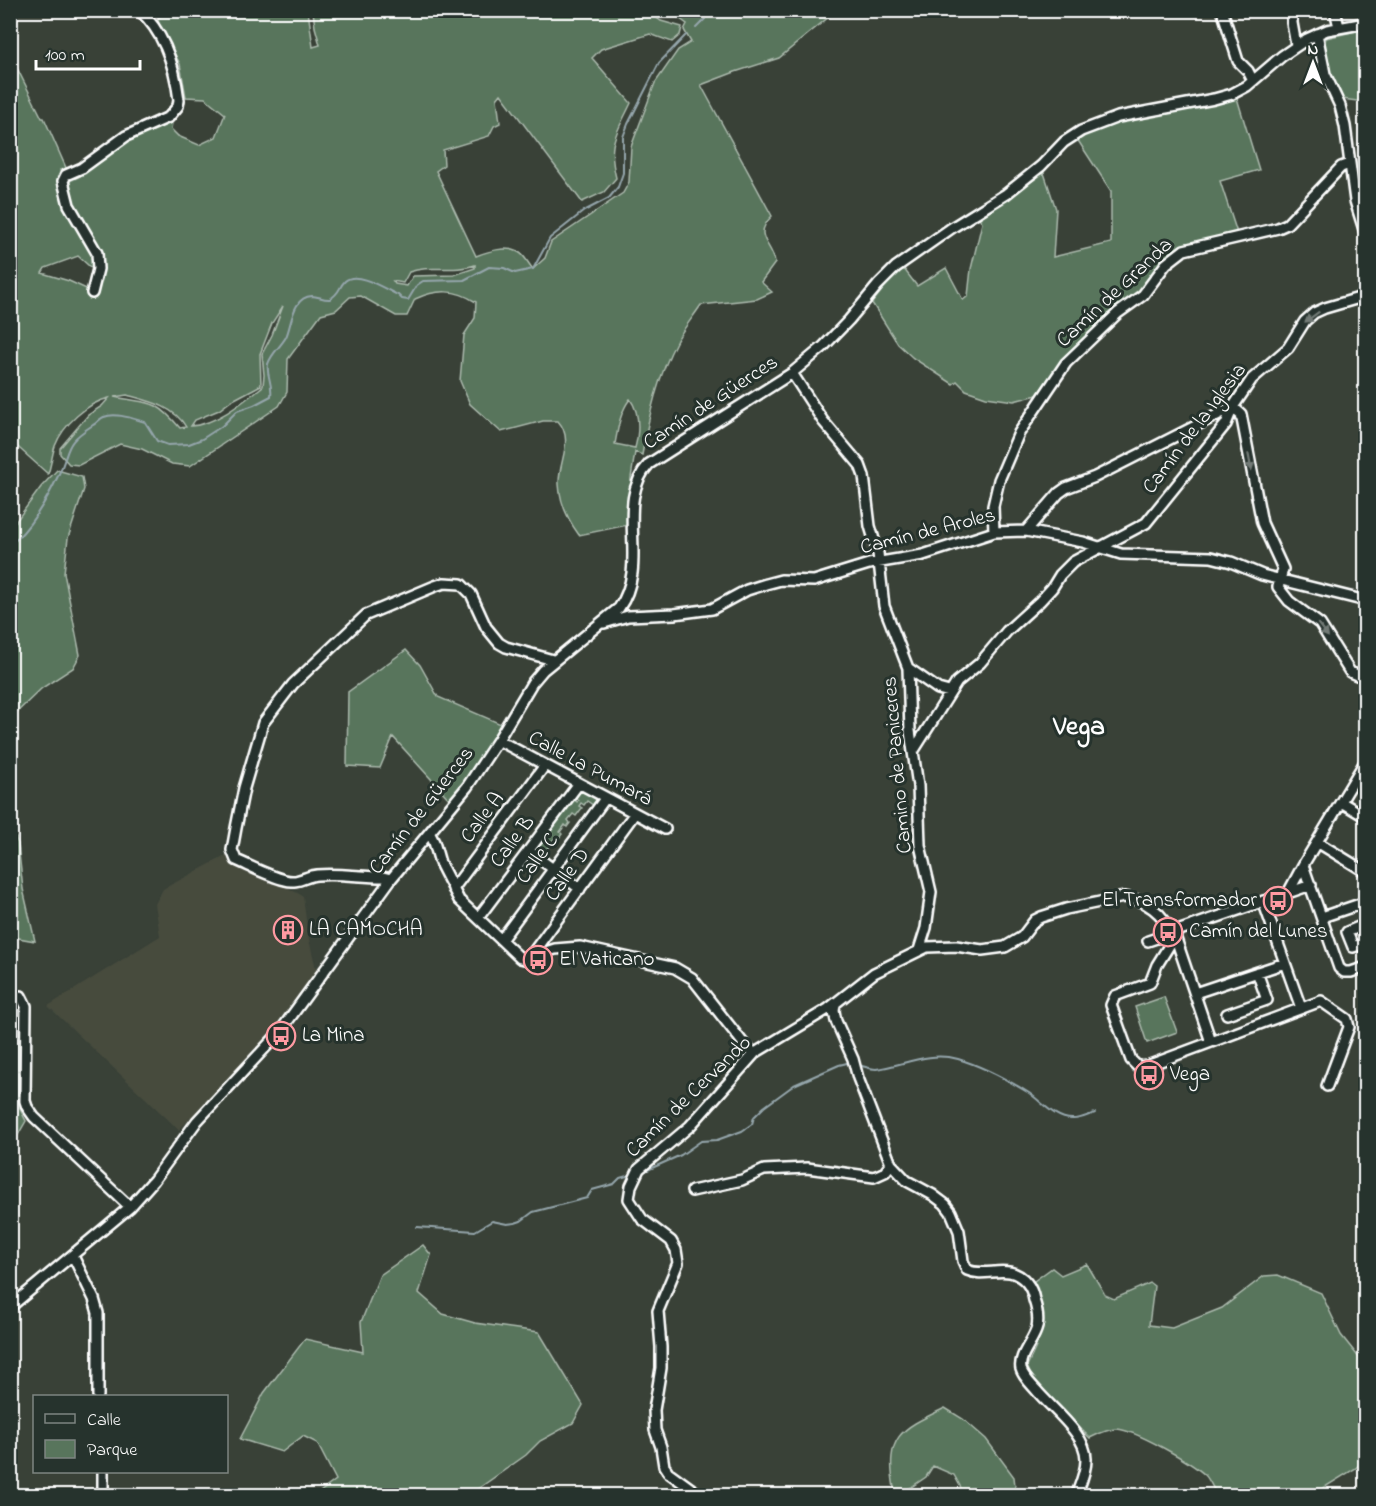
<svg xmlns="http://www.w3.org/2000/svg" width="1376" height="1506" font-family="'Indie Flower',sans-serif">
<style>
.built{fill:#464b3e}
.green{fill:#58755c;stroke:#acbaae;stroke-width:1.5;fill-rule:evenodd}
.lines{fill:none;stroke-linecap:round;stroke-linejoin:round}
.stream{stroke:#95a6ac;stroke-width:2}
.minor-tunnel{stroke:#4d544b;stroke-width:9;stroke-dasharray:9 4.5;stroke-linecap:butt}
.minor-casing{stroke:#fff;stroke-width:14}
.minor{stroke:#26332d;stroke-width:9}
.oneway{fill:#727a76}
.labels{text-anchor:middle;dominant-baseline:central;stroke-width:6;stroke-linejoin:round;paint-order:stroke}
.street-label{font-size:21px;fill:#fff;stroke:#26332d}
.poi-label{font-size:21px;fill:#fff;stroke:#26332d;text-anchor:start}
.district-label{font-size:27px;font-weight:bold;fill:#fff;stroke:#26332d}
</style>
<rect width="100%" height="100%" fill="#394137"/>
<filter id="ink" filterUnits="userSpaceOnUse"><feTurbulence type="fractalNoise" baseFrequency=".0167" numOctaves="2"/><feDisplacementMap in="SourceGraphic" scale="12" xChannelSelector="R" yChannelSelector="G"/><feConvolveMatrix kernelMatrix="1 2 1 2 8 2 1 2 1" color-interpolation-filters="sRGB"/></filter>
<g filter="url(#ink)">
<path class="built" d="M 227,855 L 303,896 L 308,935 L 317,973 L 271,1033 L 179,1130 L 48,1006 L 160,936 L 155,904 L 163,889 Z"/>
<path class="green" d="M 168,11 L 308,11 L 313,47 L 320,45 L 315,27 L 313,11 L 836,11 L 779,58 L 735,72 L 701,85 L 772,216 C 751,237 773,243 775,263 L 761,282 L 772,292 L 757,299 L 701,305 C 693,317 684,328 677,340 C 658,376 649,415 642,455 L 635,452 L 631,478 L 628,525 L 579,535 C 568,520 560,503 559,484 C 558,462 575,440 558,421 L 543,421 L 501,432 L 470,404 L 460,381 L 464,335 L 475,318 L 476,302 C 456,289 437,289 415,299 L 407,316 L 396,316 L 361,296 L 350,297 L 336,310 L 321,314 L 288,359 L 287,392 L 279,406 L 190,466 L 172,464 L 142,449 L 120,444 L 79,465 L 69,464 L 60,454 L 60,448 L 88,415 L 102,406 L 109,398 C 87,403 63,425 55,446 C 52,455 51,465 48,474 L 11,441 L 10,54 L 42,118 L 44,118 L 67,170 L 60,170 L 62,184 C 69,181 77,179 83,174 C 110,157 137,123 172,123 L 171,129 L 178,136 L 199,145 L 216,137 L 225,114 L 205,98 L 186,97 L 180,64 L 159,25 L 158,18 ZM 653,11 L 673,14 L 687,24 L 684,30 L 691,42 L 678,50 L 655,83 L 631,147 L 629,182 L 623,193 L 551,242 L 545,258 L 533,269 C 529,265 525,256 520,253 C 507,245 489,251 476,256 L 436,171 L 444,165 L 443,150 L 489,136 L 494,126 L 500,123 L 497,99 L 501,94 L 582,202 L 604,192 L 616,178 C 607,142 616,135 631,103 L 592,58 L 601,49 L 650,34 L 672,42 L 680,35 L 682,27 L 661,21 L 653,15 ZM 78,256 L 100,276 L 95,293 L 69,281 L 42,273 L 45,268 ZM 475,265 L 475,268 L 454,275 L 413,276 L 407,286 L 395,284 L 393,281 L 403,283 L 409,272 C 430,264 453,273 475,265 ZM 283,306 L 272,335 L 262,354 L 264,375 L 263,386 C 243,402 217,424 191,426 L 195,420 L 219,410 L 231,401 L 261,385 L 260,354 L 272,323 ZM 127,395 C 149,401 174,406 186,427 L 180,428 C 154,397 149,404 114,397 ZM 630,399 C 641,414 639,432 635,448 L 615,444 C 618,428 620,412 630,399 Z
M 1365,29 L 1365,102 L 1342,99 C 1333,82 1319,57 1326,38 Z
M 1237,98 L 1259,170 L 1220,181 L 1237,233 L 1175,249 L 1140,293 L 1063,358 L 1037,395 L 1014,401 L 986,397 L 966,390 L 957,381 L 953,384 L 913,358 L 898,344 L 872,303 L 891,279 L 904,269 L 917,286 L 946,268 L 963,300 L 968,296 L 971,269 L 982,223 L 979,217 L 1044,173 L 1056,209 L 1053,257 L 1111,243 L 1111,191 L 1077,139 L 1114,122 L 1199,107 Z
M 57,470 L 82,477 L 84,489 L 68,538 L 64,573 L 80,655 L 73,668 L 42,688 L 14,715 L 11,724 L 11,528 L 41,487 Z
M 406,650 L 420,665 L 438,697 L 501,724 L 477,764 L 451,801 L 393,737 L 380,768 L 347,766 L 348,692 Z
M 581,786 L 600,795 L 593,805 L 587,801 L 584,805 L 581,803 L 579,806 L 582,808 L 576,816 L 573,814 L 568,820 L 570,823 L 567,827 L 565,825 L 560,832 L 562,834 L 559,838 L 556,836 L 546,850 L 549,852 L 546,856 L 552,861 L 551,863 L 534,849 L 537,844 L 541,844 L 543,841 L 541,839 L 545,833 L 549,836 L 552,834 L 550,831 L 547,831 L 555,820 L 558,821 L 559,819 L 557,818 L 569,800 L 572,802 L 574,800 L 577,802 L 578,800 L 573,796 Z
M 11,824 L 18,844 L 23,889 L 35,941 L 13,937 L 11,928 Z
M 1164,997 L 1177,1032 L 1147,1043 L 1135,1007 Z
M 21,1004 L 19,1107 L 26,1121 L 11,1147 L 11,1005 Z
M 423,1245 L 431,1255 L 419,1293 L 443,1314 L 475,1323 L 539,1332 L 583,1405 L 573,1423 L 540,1441 L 526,1455 L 469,1495 L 392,1496 L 380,1492 L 368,1495 L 316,1495 L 336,1480 L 317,1443 L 303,1436 L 282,1452 L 240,1439 L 264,1393 L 305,1339 L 363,1352 L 361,1322 L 380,1275 Z
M 1087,1264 L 1105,1295 L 1114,1299 L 1150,1283 L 1154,1286 L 1149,1325 L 1172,1328 L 1222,1308 L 1264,1276 L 1278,1275 L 1321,1293 L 1341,1335 L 1365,1365 L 1365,1458 L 1356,1468 L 1312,1495 L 1217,1495 C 1213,1489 1210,1480 1205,1475 C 1191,1462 1135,1430 1117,1429 C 1107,1429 1098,1434 1090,1438 L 1070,1418 L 1039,1393 L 1027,1366 L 1036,1347 L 1043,1318 L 1034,1281 L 1052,1268 L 1061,1275 Z
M 945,1408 L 963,1419 L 986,1439 L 1014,1477 L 1016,1495 L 965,1495 L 954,1475 L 933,1466 L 926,1477 L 901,1494 L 894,1488 C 885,1435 901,1429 945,1408 Z"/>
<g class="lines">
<path class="stream" d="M 696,28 L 705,19 L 703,10
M 10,545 C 29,530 48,498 58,476 C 72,447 62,445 93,425 C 97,423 100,418 104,417 C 116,412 134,419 145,422 L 157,441 L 168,445 L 189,444 L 202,439 L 222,426 L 237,411 L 254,405 L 271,396 C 273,383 266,375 268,364 C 271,354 281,346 286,337 C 292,324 292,297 312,296 C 318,296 324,300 330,299 C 341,292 338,288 345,281 C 357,270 386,290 398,295 L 402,299 L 408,300 L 417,285 L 423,281 L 464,280 L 489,267 L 504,268 L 515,273 L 533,269 L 550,238 L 584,211 L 609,198 L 618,187 L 623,173 L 623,137 L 628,124 L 659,63 L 686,35
M 858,1065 C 863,1066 870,1069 876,1069 C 904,1065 929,1051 958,1059 C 982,1066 1008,1080 1029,1093 C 1042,1102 1055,1119 1072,1119 C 1079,1120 1088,1115 1095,1113
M 643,1172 L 681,1155 L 701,1141 L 717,1140 L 742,1131 L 752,1124 L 754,1117 L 764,1107 L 794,1085 L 839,1065 L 847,1063 L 852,1064
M 417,1227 L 475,1231 L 492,1221 L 507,1224 L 515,1223 L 521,1221 L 533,1212 L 587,1198 L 592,1190 L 614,1184 L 620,1178 L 634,1174"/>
<path class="minor-tunnel" d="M 10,982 L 21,996"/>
<g class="minor-casing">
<path id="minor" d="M 1222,10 L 1238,61 L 1248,71 L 1253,81
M 1292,10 L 1292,23 L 1296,45
M 1335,10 L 1339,27
M 1317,34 L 1325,74 L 1340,106 L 1345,126 L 1355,201 L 1366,236
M 92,293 L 98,269 L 97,253 L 69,205 L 63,181 L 66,175 L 82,168 L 126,136 L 169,117 L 178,106 L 179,100 C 175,67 165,33 139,10
M 792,373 L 823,421 L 860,465 L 864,476 L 870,526 L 878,553 L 884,606 L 908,668 L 910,731 L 918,786 L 920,845 L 931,892 L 926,928 L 919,950
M 1233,407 L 1241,414 L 1262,523 L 1283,569 L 1278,587 L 1289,601 L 1320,624 L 1350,672 L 1357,675 L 1366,672
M 1026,531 L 1059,493 L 1066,488 L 1095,477 L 1233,407
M 994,532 L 993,506 L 999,480 L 1019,433 L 1066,363 L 1118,313 L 1143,295 L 1166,264 L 1184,250 L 1278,228 L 1287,224 L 1341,167 L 1349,164
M 604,623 L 628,616 L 674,614 L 712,609 L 747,590 L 766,584 L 781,580 L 814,581 L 869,564 L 923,555 L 994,532 L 1026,531 L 1083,542 L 1121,554 L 1211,557 L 1231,562 L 1262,575 L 1366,601
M 908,668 L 938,689 L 949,692
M 498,740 L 665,829
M 914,750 L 957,682 L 980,663 L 1007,631 L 1040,601 L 1052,588 L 1060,575 L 1073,562 L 1146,523 L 1226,424 L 1233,407 L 1252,379 L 1288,348 L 1305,321 L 1314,313 L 1325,308 L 1366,296
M 1366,760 L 1303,865 L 1339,968 L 1344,972 L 1351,972 L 1366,967
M 1341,802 L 1366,817
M 430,834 L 434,842 L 440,863 L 459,900 L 520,958 L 524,959 L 555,949 L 580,947 L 675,968 L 692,978 L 747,1048 L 755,1053
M 1317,842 L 1366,872
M 529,851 L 580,889
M 391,879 L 383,877 C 361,877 339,873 317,875 C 305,876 298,884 285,880 C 269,876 252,867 236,860 L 232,850 L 236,828 L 244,788 L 263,723 L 293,684 L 366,615 L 435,586 L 444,583 L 461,584 L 471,594 L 486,627 L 499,643 L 506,647 L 553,660
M 453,889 L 543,768
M 1288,893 L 1303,865
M 1263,901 L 1301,1008
M 1322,917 L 1366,902
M 478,918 L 577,786
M 1366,924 L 1347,932 L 1353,947 L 1366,943
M 1174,933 L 1211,1042
M 1175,936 L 1157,965 L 1150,983 L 1115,996 L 1111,1005 L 1131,1060 L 1138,1067 L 1147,1066 L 1321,1001 L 1347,1019 L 1349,1027 L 1327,1086
M 501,940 L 604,800
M 1148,941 L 1311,885
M 529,958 L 635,813
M 1195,993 L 1285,963
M 21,996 L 26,1006 L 25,1101 L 27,1107 L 34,1117 L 130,1207
M 835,1004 L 834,1011 L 836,1021 L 853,1059 L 858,1078 L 891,1164 L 907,1181 L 933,1195 L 945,1204 L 951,1212 L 959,1231 L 963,1261 L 967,1270 C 987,1279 1009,1261 1027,1283 C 1031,1288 1033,1294 1034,1300 C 1037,1309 1039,1318 1037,1327 C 1034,1341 1018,1355 1021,1369 C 1023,1377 1032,1385 1037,1391 C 1053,1410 1087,1435 1086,1460 C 1086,1472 1080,1485 1076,1496
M 1227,1014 L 1267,1000 L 1257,972
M 692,1191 L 742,1180 L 764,1170 L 807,1168 L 874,1177 L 885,1172 L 891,1164
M 73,1256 L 94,1299 L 98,1313 L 98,1396
M 10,1307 L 130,1207 L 154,1180 L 197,1121 L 279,1033 L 391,879 L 467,787 L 498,740 L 532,683 L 543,670 L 619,608 C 651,563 613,503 649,464 L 792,373 L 823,347 L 849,320 L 878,285 L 896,267 L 953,227 L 1006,194 L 1041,166 L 1064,142 L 1081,131 L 1118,117 L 1214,99 L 1232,94 L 1247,86 L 1282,56 L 1307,39 L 1327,30 L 1366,23
M 103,1496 L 103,1472
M 701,1496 L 668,1472 L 664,1466 L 661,1447 L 655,1430 L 654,1410 L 661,1368 L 661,1347 L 658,1311 L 678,1263 L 676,1250 L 671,1241 L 642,1219 L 629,1199 L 631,1186 L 639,1169 L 690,1126 L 755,1053 L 828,1009 L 874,973 L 927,947 L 956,946 L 982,950 L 1005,947 L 1022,937 L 1035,920 L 1041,917 L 1066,909 L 1124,897 C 1145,899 1165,914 1171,934"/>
</g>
<use href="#minor" class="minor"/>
</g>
<defs><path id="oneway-solid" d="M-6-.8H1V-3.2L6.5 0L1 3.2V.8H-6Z" transform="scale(1.5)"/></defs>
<g class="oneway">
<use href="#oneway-solid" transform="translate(1312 317) rotate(143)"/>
<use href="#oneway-solid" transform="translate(1250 462) rotate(79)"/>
<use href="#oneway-solid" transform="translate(1323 630) rotate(52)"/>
</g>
</g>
<defs>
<g id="bus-ring" transform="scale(1.5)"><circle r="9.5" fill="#26332d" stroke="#ff9aa2" stroke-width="1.5"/><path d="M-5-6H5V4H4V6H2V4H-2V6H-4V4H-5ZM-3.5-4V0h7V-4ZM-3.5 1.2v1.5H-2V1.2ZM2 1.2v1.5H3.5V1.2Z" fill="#ff9aa2"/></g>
<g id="building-ring" transform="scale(1.5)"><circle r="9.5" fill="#26332d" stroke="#ff9aa2" stroke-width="1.5"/><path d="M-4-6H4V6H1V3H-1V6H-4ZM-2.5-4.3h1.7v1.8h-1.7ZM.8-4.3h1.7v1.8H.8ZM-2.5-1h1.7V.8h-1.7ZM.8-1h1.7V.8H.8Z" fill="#ff9aa2"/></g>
</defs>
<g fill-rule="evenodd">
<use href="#bus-ring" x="1278" y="901"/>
<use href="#building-ring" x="288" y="930"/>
<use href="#bus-ring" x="1168" y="932"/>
<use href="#bus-ring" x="538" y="960"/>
<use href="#bus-ring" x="281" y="1036"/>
<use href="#bus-ring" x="1149" y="1075"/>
</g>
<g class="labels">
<g class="street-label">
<text transform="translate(1115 293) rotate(-43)">Camín de Granda</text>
<text transform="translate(711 403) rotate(-33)">Camín de Güerces</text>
<text transform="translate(1195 429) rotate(-53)">Camín de la Iglesia</text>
<text transform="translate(928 532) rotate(-14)">Camín de Aroles</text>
<text transform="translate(898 765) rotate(-95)">Camino de Paniceres</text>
<text transform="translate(590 769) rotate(28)">Calle La Pumará</text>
<text transform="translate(422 811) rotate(-52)">Camín de Güerces</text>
<text transform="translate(483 818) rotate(-53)">Calle A</text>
<text transform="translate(513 842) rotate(-53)">Calle B</text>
<text transform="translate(538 859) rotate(-54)">Calle C</text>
<text transform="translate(568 875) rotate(-54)">Calle D</text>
<text transform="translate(689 1097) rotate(-44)">Camín de Cervando</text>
</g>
<g class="poi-label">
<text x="1257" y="901" text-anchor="end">El Transformador</text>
<text x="309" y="930">LA CAMOCHA</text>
<text x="1189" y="932">Camín del Lunes</text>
<text x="559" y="960">El Vaticano</text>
<text x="302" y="1036">La Mina</text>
<text x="1170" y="1075">Vega</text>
</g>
<g class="district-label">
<text x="1079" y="727">Vega</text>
</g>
</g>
<rect width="1376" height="1506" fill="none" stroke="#26332d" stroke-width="36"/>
<rect x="18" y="18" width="1340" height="1470" fill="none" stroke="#fff" stroke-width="2" filter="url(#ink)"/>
<rect x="33" y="1395" width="195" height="78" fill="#26332d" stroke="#7d8581" stroke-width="1.5"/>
<rect x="45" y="1414" width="30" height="9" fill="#26332d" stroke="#7d8581" stroke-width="1.5"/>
<text x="87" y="1425" font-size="18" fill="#ffffff">Calle</text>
<rect x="45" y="1440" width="30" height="18" fill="#58755c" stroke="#7d8581" stroke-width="1.5"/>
<text x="87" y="1455" font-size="18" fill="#ffffff">Parque</text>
<g transform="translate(1313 63)" stroke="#26332d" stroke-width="4.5" paint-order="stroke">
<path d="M0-4.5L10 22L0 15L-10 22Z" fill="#ffffff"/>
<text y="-9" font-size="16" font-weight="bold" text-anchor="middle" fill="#ffffff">N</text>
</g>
<path d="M36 60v9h104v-9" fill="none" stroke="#ffffff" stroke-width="3"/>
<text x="45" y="60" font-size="18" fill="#ffffff" stroke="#26332d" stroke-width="4.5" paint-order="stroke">100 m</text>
</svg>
